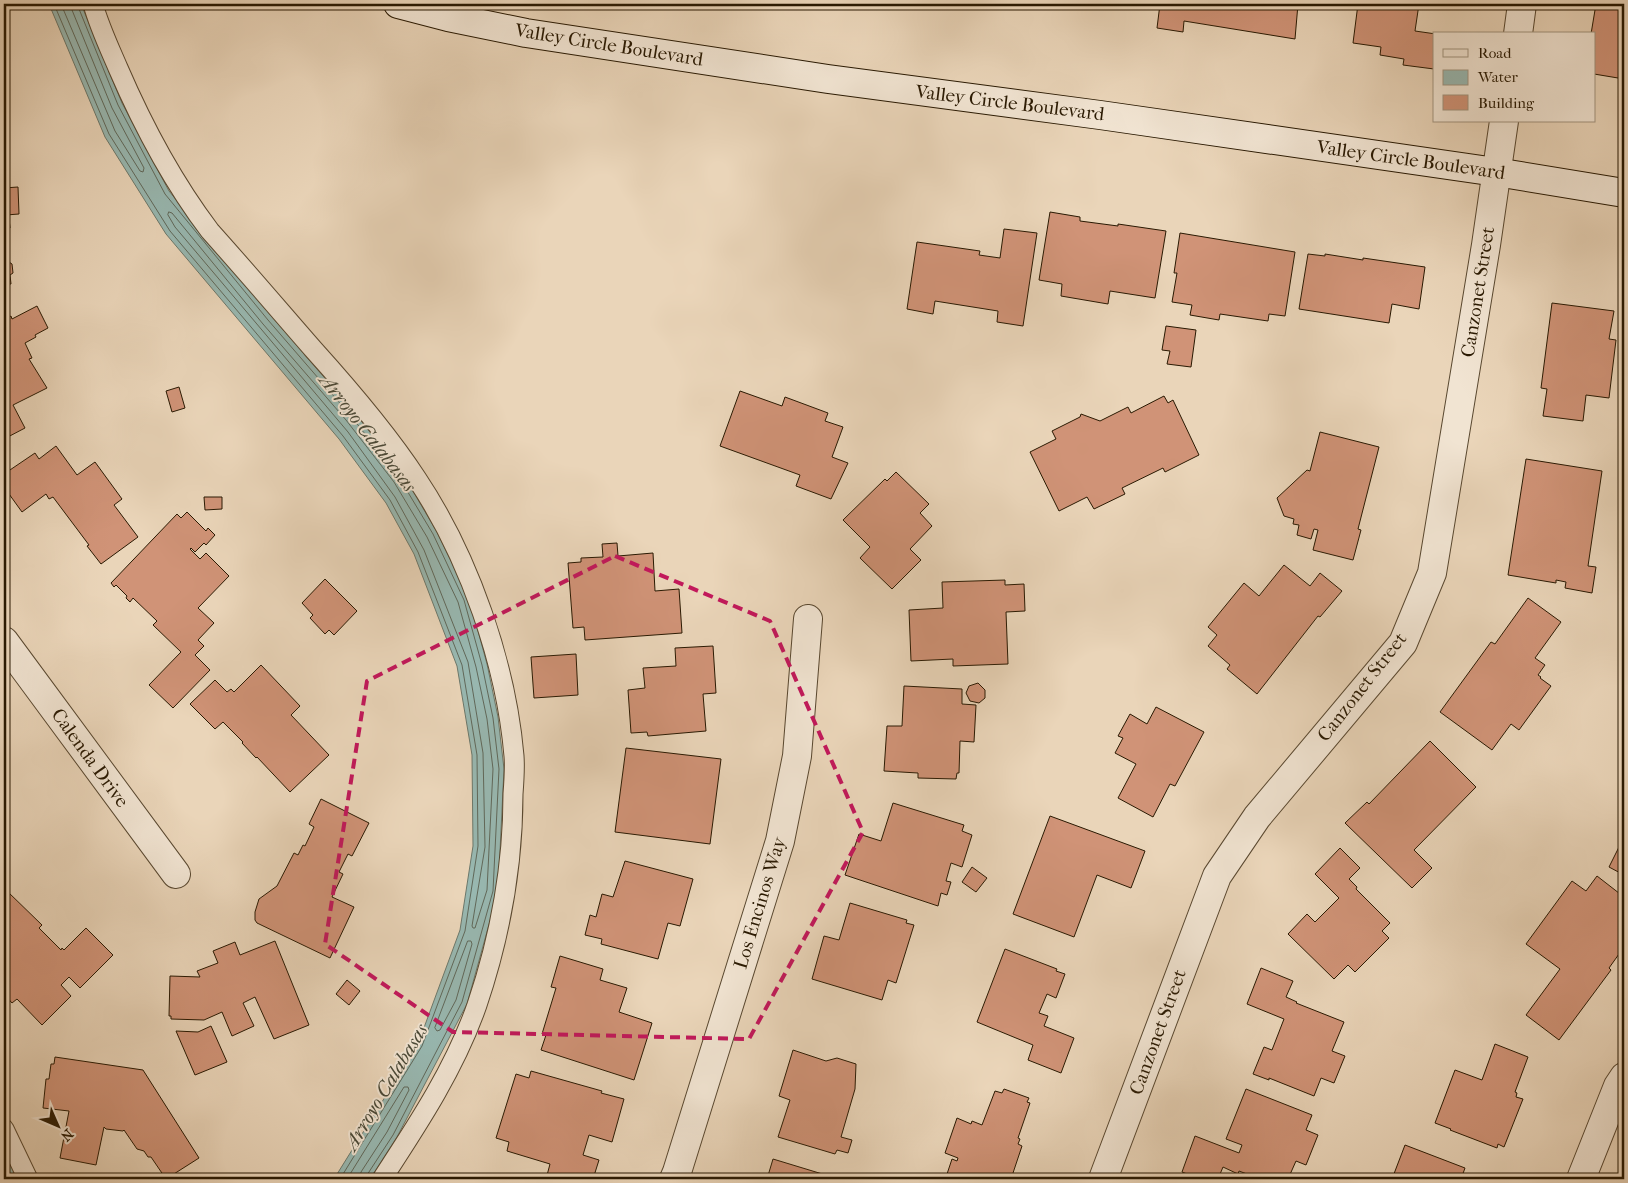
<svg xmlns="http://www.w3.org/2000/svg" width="1628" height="1183" font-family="'IM FELL French Canon',serif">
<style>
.water{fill:#98b8b1;stroke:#6c786b}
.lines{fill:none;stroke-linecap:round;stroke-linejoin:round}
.shore{stroke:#60685a;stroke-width:1}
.building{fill:#d09377;stroke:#291902}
.lane-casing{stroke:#594830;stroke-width:21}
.street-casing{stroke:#594830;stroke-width:30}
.secondary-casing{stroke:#291902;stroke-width:30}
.lane{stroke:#f1e4d2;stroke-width:19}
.street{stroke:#f1e4d2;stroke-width:28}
.secondary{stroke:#f1e4d2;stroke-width:28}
.marked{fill:none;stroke:#c2185b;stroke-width:4;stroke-dasharray:10 6;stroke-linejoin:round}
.labels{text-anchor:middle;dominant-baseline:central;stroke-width:4;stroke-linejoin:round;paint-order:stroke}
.street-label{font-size:19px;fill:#291902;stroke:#f1e4d2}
.water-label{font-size:20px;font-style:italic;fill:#4a4937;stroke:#f1e4d2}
</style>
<rect width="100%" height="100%" fill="#ead5b9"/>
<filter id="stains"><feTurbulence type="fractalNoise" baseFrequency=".004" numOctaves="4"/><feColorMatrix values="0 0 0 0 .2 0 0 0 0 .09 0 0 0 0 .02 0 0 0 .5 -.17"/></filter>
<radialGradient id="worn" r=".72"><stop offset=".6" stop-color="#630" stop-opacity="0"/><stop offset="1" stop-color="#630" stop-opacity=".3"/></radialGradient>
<path class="water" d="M 49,4 L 81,4 L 122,103 L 169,191 L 272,317 L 355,413 L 404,476 L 437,532 L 469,598 L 487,664 L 498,717 L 504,769 L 498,892 L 467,1004 L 397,1137 L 370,1179 L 334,1179 L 418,1044 L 460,930 L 473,846 L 472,755 L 457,666 L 414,554 L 386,503 L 339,439 L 166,234 L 105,137 Z
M 4,1147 L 20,1179 L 4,1179 Z"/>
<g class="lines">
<path class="shore" d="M 54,4 L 109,134 L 170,231 L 343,436 L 390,500 L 418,552 L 462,665 L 477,755 L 478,846 L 465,931 L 422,1046 L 340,1179
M 61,4 L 115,131 L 140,171 L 143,172 L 144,168 L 112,108 L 72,10 L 71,4
M 77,4 L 118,105 L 165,194 L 268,320 L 351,416 L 400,479 L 433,534 L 464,600 L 482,665 L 493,718 L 499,769 L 493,891 L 462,1002 L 393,1135 L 367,1175 L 366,1179
M 169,212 L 172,213 L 263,324 L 346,420 L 394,482 L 427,537 L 458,602 L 476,667 L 487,719 L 493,769 L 487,890 L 475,928 L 473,928 L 472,926 L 485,847 L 483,753 L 468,662 L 424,550 L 395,497 L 348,432 L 175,227 L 168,215 Z
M 468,941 L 471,941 L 472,944 L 456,1000 L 440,1030 L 437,1031 L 435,1028 Z
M 347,1179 L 404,1087 L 408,1087 L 409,1090 L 387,1132 L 361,1172 L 360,1179"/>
</g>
<path class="building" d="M 1160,4 L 1298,4 L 1295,39 L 1184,21 L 1183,32 L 1157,28 Z
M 1358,4 L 1419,4 L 1415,31 L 1436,34 L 1434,34 L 1434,69 L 1403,65 L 1404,59 L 1380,55 L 1381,47 L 1353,43 Z
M 1596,4 L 1624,4 L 1624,79 L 1594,74 L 1594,34 L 1591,34 Z
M 18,187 L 19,214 L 6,215 L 9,218 L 10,228 L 7,230 L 8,239 L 4,239 L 4,188 Z
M 1050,212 L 1080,217 L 1080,221 L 1118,226 L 1118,224 L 1166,231 L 1155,298 L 1110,291 L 1108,304 L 1061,296 L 1062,284 L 1039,280 Z
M 1004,229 L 1037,233 L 1023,326 L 997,322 L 998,311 L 935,301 L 933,314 L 907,309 L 917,242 L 980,251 L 979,255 L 1000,258 Z
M 1180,233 L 1295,252 L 1285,316 L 1269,314 L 1268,321 L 1220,314 L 1219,320 L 1190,315 L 1192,305 L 1172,302 L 1177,273 L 1174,273 Z
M 4,254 L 8,254 L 9,262 L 12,264 L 13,273 L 10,275 L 11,284 L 4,284 Z
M 1308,254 L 1325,256 L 1325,254 L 1363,260 L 1363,258 L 1425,267 L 1419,309 L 1392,304 L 1389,323 L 1299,309 Z
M 1552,303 L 1614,311 L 1609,339 L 1616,340 L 1609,398 L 1586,395 L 1583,421 L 1543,416 L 1547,389 L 1541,388 Z
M 37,306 L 48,328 L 35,335 L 36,337 L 25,343 L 32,358 L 29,359 L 47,388 L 13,405 L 25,428 L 4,439 L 4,320 L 11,316 L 12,319 Z
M 1166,326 L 1196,330 L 1191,367 L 1167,364 L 1170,351 L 1162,350 Z
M 179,387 L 185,408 L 172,412 L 166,391 Z
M 740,391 L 782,406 L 785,397 L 828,413 L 825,421 L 843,427 L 832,457 L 848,463 L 831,499 L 796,486 L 800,475 L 720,446 Z
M 1164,396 L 1168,403 L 1173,400 L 1199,455 L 1165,472 L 1163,468 L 1122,488 L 1125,494 L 1094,509 L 1087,497 L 1059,511 L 1030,452 L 1056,439 L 1052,431 L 1080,417 L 1081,414 L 1100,421 L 1128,407 L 1131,413 Z
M 1320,432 L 1379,447 L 1358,529 L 1361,530 L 1353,560 L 1313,550 L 1318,530 L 1314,529 L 1311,539 L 1297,535 L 1299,525 L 1293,524 L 1294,519 L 1284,516 L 1277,498 L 1307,470 L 1310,471 Z
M 56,446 L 77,475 L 95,462 L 122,499 L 114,505 L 138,537 L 101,564 L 87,546 L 89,545 L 53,497 L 49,499 L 46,494 L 22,512 L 4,487 L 4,474 L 35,453 L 39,459 Z
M 1526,459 L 1602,471 L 1588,566 L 1596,567 L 1592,593 L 1565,588 L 1566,582 L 1556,580 L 1556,583 L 1508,575 Z
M 896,472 L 929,504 L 920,513 L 932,526 L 910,549 L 921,560 L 892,589 L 860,558 L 870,547 L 843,520 L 885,479 L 887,481 Z
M 204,497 L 222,497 L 222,509 L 205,510 Z
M 187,512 L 206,531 L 208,528 L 215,535 L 206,545 L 204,543 L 195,552 L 191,548 L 190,549 L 200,559 L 206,553 L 229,576 L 198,608 L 214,623 L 198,640 L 204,646 L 195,655 L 210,670 L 173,708 L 149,685 L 181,652 L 153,625 L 157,621 L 133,598 L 130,602 L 126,598 L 127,596 L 116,585 L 114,587 L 111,583 L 177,514 L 181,518 Z
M 617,543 L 618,556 L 653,553 L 655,591 L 679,589 L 682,633 L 585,640 L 584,627 L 573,628 L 568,563 L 581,562 L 581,558 L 603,557 L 602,544 Z
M 1284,565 L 1310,586 L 1320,573 L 1342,591 L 1320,617 L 1318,616 L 1257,694 L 1227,669 L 1230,665 L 1208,646 L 1217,635 L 1208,627 L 1244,583 L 1259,596 Z
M 325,579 L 357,611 L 334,635 L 329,630 L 325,634 L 310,618 L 313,615 L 302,603 Z
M 1005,580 L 1005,585 L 1024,584 L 1025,611 L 1006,612 L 1008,664 L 953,666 L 953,659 L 911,661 L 909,610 L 943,608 L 942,582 Z
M 1528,598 L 1561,622 L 1535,658 L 1545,665 L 1538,675 L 1541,677 L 1540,678 L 1551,686 L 1519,730 L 1511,724 L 1492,750 L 1440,712 L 1491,642 L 1495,644 Z
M 713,646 L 716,693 L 703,694 L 706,731 L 648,736 L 647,732 L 631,733 L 628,690 L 645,688 L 643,668 L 676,666 L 675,648 Z
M 576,654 L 578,695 L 534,698 L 531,657 Z
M 261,665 L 300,706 L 291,715 L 329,755 L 290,792 L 257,757 L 256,758 L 242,743 L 243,742 L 223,722 L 215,729 L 190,704 L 215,680 L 227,692 L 231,689 L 234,692 Z
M 978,683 L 985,690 L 985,698 L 979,703 L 970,701 L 966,693 L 969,686 Z
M 904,686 L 962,689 L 962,704 L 976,705 L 974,742 L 960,741 L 959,773 L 957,773 L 956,779 L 918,778 L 918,773 L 884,771 L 887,726 L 902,726 Z
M 1156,707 L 1204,732 L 1175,786 L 1170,784 L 1153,817 L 1118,798 L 1136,764 L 1115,753 L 1123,738 L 1118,736 L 1130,714 L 1147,724 Z
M 1430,741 L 1476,787 L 1414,850 L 1432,868 L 1412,888 L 1345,823 L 1367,802 L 1369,804 Z
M 626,748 L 721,759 L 710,844 L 615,832 Z
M 321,799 L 369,823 L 352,856 L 348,854 L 339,872 L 343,874 L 332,897 L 354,907 L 330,958 L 257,923 L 255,920 L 255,912 L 259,899 L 277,886 L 294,853 L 298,855 L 303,845 L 305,846 L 314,827 L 309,824 Z
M 893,803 L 964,825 L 962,831 L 972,835 L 962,867 L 951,863 L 946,881 L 951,882 L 947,895 L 941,893 L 938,906 L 845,875 L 859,834 L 881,841 Z
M 1050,816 L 1145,851 L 1131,888 L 1097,875 L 1074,937 L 1013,914 Z
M 1624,837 L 1624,875 L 1609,867 Z
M 1340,848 L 1360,868 L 1349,879 L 1357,887 L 1356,889 L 1390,923 L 1382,931 L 1389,938 L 1355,972 L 1348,965 L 1334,979 L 1288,934 L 1307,914 L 1315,922 L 1339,898 L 1315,874 Z
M 625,861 L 693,879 L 680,926 L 668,923 L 658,959 L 601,944 L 602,939 L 585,935 L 590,915 L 596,917 L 602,894 L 613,897 Z
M 972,867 L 987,878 L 976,892 L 962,882 Z
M 1597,876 L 1624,897 L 1624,947 L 1609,968 L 1611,970 L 1559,1040 L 1526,1015 L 1560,969 L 1526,944 L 1572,881 L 1586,891 Z
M 4,891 L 6,892 L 7,891 L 42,925 L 39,928 L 61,950 L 62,948 L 64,950 L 86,928 L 113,955 L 80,988 L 69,977 L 61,985 L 71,996 L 42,1025 L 17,999 L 12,1003 L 4,994 L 6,991 L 4,988 L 4,970 L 7,966 L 4,963 Z
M 850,903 L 907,920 L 906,923 L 914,925 L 896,983 L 888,980 L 882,1000 L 812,979 L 824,936 L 839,940 Z
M 275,941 L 309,1025 L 274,1039 L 255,997 L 243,1003 L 254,1026 L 232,1036 L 222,1012 L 204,1020 L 171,1019 L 171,1016 L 169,1016 L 170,976 L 200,977 L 197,971 L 218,963 L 213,951 L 235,942 L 240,955 Z
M 1005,949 L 1057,969 L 1056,971 L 1065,974 L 1056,998 L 1047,994 L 1039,1013 L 1048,1016 L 1044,1026 L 1074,1038 L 1061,1073 L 1028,1060 L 1033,1045 L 977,1022 Z
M 560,956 L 603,969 L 600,980 L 627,988 L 619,1012 L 652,1023 L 634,1080 L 541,1050 L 546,1035 L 542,1034 L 556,988 L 551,987 Z
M 1261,968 L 1293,981 L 1286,997 L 1297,1002 L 1296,1003 L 1344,1022 L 1332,1051 L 1345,1056 L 1334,1083 L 1321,1078 L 1314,1096 L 1269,1078 L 1269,1080 L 1253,1074 L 1264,1047 L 1272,1050 L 1284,1019 L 1247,1004 Z
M 347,980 L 360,991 L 349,1005 L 336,994 Z
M 211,1026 L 227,1062 L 195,1075 L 176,1031 L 198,1032 Z
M 1495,1044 L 1528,1057 L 1515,1092 L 1517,1093 L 1516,1097 L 1523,1099 L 1504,1147 L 1498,1144 L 1497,1148 L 1450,1130 L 1451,1129 L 1435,1123 L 1455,1070 L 1482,1080 Z
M 793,1050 L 826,1061 L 837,1058 L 856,1064 L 855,1089 L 841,1137 L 852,1140 L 848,1153 L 837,1150 L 835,1154 L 778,1137 L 790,1100 L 779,1096 Z
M 55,1057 L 143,1070 L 199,1158 L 166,1179 L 151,1157 L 148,1157 L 144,1151 L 137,1149 L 124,1130 L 123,1131 L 106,1129 L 104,1127 L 96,1165 L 60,1158 L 69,1111 L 43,1108 L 46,1079 L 49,1079 L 51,1064 L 54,1064 Z
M 531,1071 L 602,1091 L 601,1093 L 624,1099 L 612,1142 L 589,1135 L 583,1155 L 599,1160 L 593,1179 L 546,1179 L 550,1164 L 507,1151 L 509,1142 L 496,1138 L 516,1074 L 529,1078 Z
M 1004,1089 L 1029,1098 L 1027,1102 L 1030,1103 L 1018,1138 L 1020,1139 L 1018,1144 L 1022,1146 L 1011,1179 L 950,1179 L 952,1176 L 947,1174 L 952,1159 L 957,1161 L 958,1158 L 945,1153 L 957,1118 L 971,1124 L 972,1121 L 982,1125 L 995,1091 L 1002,1093 Z
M 1246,1089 L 1312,1115 L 1306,1130 L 1318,1135 L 1306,1165 L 1296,1161 L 1288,1179 L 1260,1179 L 1239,1171 L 1238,1174 L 1223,1167 L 1218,1179 L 1200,1179 L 1182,1172 L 1195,1136 L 1239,1153 L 1242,1145 L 1226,1139 Z
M 1405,1145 L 1465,1168 L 1461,1179 L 1392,1179 Z
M 773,1159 L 829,1176 L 828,1179 L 767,1179 Z"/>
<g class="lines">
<g class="lane-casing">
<path id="lane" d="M 93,4 C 99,26 109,47 118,68 C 143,126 172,181 210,231 C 245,270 279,310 313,349 C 350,390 387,433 417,479 C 469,557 506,663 514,756 C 515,768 514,781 513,794 C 513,865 500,937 477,1005 C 455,1068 418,1124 382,1179
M 4,1129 L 28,1179"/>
</g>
<g class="street-casing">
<path id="street" d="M 1518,34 L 1522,4
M 4,641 L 176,874
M 674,1179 L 677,1172 L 780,841 L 797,756 L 808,619
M 1103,1179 L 1217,876 L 1257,817 L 1403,643 L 1432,573 L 1486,245 L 1504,121
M 1581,1179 L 1618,1086 L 1624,1077"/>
</g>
<g class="secondary-casing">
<path id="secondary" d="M 398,4 L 448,17 L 526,33 L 828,79 L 1100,115 L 1496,172 L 1624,193"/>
</g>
<use href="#lane" class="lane"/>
<use href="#street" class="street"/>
<use href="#secondary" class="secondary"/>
</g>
<path class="marked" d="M 615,556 L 770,621 L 863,832 L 749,1039 L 453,1032 L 325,944 L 367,681 Z"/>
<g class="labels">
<g class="street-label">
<text transform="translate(609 45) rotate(9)">Valley Circle Boulevard</text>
<text transform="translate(1010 103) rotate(7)">Valley Circle Boulevard</text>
<text transform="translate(1411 160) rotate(8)">Valley Circle Boulevard</text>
<text transform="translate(1478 292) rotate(-81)">Canzonet Street</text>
<text transform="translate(1362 687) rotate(-52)">Canzonet Street</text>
<text transform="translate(90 758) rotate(54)">Calenda Drive</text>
<text transform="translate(760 903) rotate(-73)">Los Encinos Way</text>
<text transform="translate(1158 1032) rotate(-70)">Canzonet Street</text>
</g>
<g class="water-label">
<text transform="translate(368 433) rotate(52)">Arroyo Calabasas</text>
<text transform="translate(386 1087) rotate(-59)">Arroyo Calabasas</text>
</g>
</g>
<rect width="1628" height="1183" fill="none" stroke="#ead5b9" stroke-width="20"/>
<rect x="5" y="5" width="1618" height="1173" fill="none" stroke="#291902" stroke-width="2.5"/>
<rect x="10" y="10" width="1608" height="1163" fill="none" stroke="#291902"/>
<rect x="1433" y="32" width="162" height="90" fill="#f1e4d2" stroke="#a1937f"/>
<rect x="1443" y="49" width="25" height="8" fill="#f1e4d2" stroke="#a1937f"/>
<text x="1478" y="58" font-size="15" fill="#291902">Road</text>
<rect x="1443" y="70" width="25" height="15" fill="#98b8b1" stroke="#a1937f"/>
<text x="1478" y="82" font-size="15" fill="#291902">Water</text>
<rect x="1443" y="95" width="25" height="15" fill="#d09377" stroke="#a1937f"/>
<text x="1478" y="108" font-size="15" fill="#291902">Building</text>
<g transform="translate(58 1126) rotate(135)" stroke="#f1e4d2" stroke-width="4" paint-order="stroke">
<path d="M0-4L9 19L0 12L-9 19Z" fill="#291902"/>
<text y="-8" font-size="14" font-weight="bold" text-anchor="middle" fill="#291902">N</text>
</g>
<rect width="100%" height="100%" filter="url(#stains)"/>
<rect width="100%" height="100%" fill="url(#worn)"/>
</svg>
